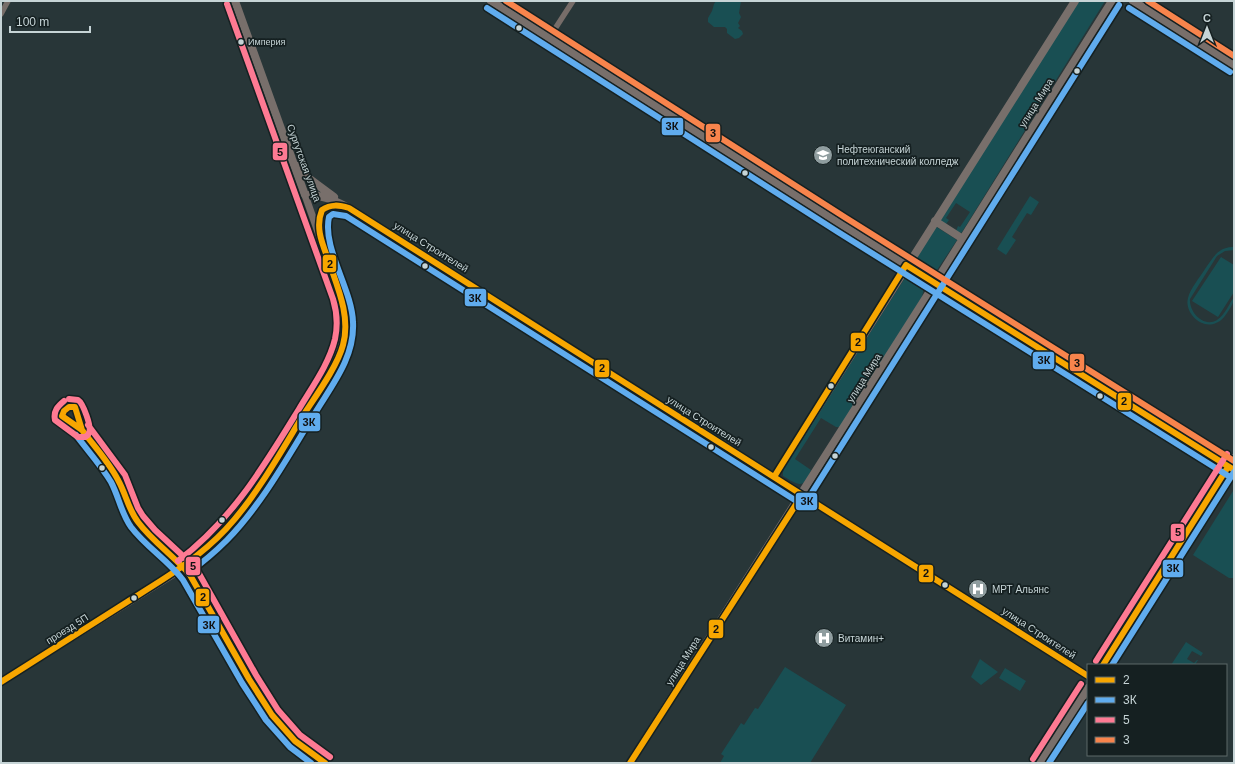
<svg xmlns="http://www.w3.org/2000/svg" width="1235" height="764" font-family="Helvetica,sans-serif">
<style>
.green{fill:#194f53}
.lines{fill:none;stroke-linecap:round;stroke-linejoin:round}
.minor{stroke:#776d69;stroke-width:5.5}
.tertiary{stroke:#776d69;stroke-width:7}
.secondary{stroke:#786f6b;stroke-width:8}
.bus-1-casing{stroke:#152021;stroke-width:9}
.bus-2-casing{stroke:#152021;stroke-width:9}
.bus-3-casing{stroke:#152021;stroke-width:9}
.bus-4-casing{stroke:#152021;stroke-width:9}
.bus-1{stroke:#f7a600;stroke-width:6}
.bus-2{stroke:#60acee;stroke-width:6}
.bus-3{stroke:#fe7a93;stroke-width:6}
.bus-4{stroke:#f8844c;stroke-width:6}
.bus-dot{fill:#c6d4d6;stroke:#152021;stroke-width:1.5}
.labels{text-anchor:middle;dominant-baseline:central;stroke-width:3.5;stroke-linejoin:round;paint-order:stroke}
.bus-label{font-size:9px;fill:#c6d4d6;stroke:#152021;text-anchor:start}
.street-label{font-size:10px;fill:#c6d4d6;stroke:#152021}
.poi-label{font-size:10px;fill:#c6d4d6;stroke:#152021;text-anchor:start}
.line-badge{stroke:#152021;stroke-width:1.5}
.pale-badge-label{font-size:11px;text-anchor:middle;font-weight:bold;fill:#111}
</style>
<rect width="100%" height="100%" fill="#283638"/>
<path class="green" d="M 716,1 L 741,1 L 739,13 L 741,17 L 738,23 L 740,26 L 738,28 L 742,31 L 743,34 L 739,38 L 735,39 L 727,33 L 727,29 L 725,27 L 714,27 L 708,22 L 708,18 L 712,11 L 714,4 Z
M 1079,1 L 1105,1 L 962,232 L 961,233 L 956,231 L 958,226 L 960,227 L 970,212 L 956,203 L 946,218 L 949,220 L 946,224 L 941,222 L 941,217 Z
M 1030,196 L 1039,202 L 1031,215 L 1027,213 L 1012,237 L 1016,240 L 1006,255 L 997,249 Z
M 935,226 L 957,240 L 937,270 L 932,272 L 927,272 L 916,265 L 914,261 Z
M 1232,247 L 1234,247 L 1234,250 L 1225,251 L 1217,256 L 1190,299 C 1189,312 1203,328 1217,320 C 1225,315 1229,304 1234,297 C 1234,302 1232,305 1229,310 C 1225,316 1222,321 1216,323 C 1201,330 1184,312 1188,298 C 1190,289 1200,277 1205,269 C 1213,258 1217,248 1232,247 Z
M 1221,257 L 1234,265 L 1234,292 L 1218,317 L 1192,301 Z
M 910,277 L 921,282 L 924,287 L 922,297 L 840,427 L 836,427 L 821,418 L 795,459 L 811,470 C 804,490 798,485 783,476 L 783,472 L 785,466 L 905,278 Z
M 1233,491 L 1234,491 L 1234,578 L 1229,578 L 1193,555 Z
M 1186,642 L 1203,653 L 1201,656 L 1192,651 L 1187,659 L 1194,663 L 1197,660 L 1198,660 L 1195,665 L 1171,665 Z
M 980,659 L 998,672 L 981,685 L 971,677 Z
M 785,667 L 846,705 L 810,763 L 720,763 L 724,756 L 721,754 L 741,723 L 744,725 L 755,708 L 758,709 Z
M 1005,668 L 1026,681 L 1020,691 L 999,678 Z"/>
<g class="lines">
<path class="minor" d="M 1,14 L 8,1
M 549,38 L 573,1
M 82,430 L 104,458 L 119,480 L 131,511 L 138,523 L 183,567"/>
<path class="tertiary" d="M 320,228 C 318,211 324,203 342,206
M 183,567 L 194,581 L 249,679 L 272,715 L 295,741 L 325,763
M 1,682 L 174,574 L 190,562 L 207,547 L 226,529 L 260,485 L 333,367 C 344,344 348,328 343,303 L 305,195"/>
<path class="secondary" d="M 235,1 L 305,195 C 322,194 335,201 349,208 L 1088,676
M 491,1 L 842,225 L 1234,470
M 1133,1 L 1234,65
M 297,166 L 307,177 L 334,197
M 935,221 L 963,239
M 774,477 L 1075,1
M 1103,665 L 1234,458
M 630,763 L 927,296 L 1112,1
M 1040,763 L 1088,688"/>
<g class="bus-1-casing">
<path id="bus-1" d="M 69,407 L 75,407 L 82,430 L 62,416 L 64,411 Z
M 82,430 C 94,446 109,462 118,480 C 126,494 128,509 138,522 C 153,542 174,556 190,575 L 249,679 L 272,715 L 295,741 L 325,763
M 774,477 L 906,265 L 1234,470
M 1103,665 L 1228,467
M 1,682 C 43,655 85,629 127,602 C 162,580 197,560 226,529 C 254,499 278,457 299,422 C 312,401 337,368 343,345 C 351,316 337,286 328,259 C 322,243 315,227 322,210 C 331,204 339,205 349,208 L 1088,676
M 630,763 L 802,495"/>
</g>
<g class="bus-2-casing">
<path id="bus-2" d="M 487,8 L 838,232 L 1230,477
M 1129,8 L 1230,72
M 76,435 C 87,450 101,465 111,482 C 119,497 121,513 131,527 C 146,547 168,560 183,580 L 242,683 L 266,720 L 290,747 L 311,763
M 188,573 C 202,563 215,552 227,540 C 263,503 288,456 315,413 C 332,385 355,357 353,322 C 352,289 322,248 329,217 L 333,214 L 346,216 L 798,502 L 801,503 L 806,502 L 1119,5
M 1112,665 L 1234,472
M 1049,763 L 1088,703"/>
</g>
<g class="bus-3-casing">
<path id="bus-3" d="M 64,401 C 58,406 53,411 55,420 L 78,437 L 85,437 C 87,436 88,436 89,433 C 92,427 83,403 78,400 L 69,399
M 88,425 L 125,475 L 138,508 L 143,516 L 155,530 L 183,556 L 197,570 L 256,675 L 278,710 L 300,735 L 330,757
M 178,561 C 233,519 264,466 299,409 C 312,387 329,364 335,339 C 338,325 337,312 333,299 L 227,4
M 1096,661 L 1227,454
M 1033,759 L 1081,684"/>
</g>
<g class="bus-4-casing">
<path id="bus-4" d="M 506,1 L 846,218 L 1234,461
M 1148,1 L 1234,56"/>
</g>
<use href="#bus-1" class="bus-1"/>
<use href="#bus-2" class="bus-2"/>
<use href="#bus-3" class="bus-3"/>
<use href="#bus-4" class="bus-4"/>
</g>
<defs>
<g id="university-disc" transform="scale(1)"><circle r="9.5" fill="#8f9d9f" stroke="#152021"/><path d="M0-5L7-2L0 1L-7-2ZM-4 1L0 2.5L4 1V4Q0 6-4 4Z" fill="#fff"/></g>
<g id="hospital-disc" transform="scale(1)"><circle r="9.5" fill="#8f9d9f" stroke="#152021"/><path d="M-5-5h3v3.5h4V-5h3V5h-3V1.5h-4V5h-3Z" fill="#fff"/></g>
</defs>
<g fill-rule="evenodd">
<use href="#university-disc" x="823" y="155"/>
<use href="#hospital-disc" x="978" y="589"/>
<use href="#hospital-disc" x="824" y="638"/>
</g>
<g class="bus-dot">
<circle cx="519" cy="28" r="3.5"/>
<circle cx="241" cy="42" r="3.5"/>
<circle cx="1077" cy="71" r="3.5"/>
<circle cx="745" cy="173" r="3.5"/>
<circle cx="425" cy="266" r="3.5"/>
<circle cx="831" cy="386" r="3.5"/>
<circle cx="1100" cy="396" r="3.5"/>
<circle cx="711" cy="447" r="3.5"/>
<circle cx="835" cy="456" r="3.5"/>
<circle cx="102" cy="468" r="3.5"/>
<circle cx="222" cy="520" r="3.5"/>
<circle cx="945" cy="585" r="3.5"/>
<circle cx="134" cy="598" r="3.5"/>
</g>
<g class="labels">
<g class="bus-label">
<text x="248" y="42">Империя</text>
</g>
<g class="street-label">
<text transform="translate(1036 103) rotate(-58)">улица Мира</text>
<text transform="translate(304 163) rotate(70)">Сургутская улица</text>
<text transform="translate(431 247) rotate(32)">улица Строителей</text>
<text transform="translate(864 378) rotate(-58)">улица Мира</text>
<text transform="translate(704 421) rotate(32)">улица Строителей</text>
<text transform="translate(67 629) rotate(-32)">проезд 5П</text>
<text transform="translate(1039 633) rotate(33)">улица Строителей</text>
<text transform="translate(683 661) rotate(-58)">улица Мира</text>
</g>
<g class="poi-label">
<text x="837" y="149">Нефтеюганский<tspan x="837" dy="12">политехнический колледж</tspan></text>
<text x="992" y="589">МРТ Альянс</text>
<text x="838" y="638">Витамин+</text>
</g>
</g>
<g class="line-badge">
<rect x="661" y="117" width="23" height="19" rx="4" fill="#60acee"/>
<rect x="705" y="123" width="16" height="20" rx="4" fill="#f8844c"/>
<rect x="272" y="142" width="16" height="19" rx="4" fill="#fe7a93"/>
<rect x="322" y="254" width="15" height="19" rx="4" fill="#f7a600"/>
<rect x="464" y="288" width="23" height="19" rx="4" fill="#60acee"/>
<rect x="850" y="332" width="16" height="20" rx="4" fill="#f7a600"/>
<rect x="1032" y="351" width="23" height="19" rx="4" fill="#60acee"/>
<rect x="1069" y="353" width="16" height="19" rx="4" fill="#f8844c"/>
<rect x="594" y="359" width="16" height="19" rx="4" fill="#f7a600"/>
<rect x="1117" y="392" width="15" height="19" rx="4" fill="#f7a600"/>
<rect x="298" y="412" width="23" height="20" rx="4" fill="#60acee"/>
<rect x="795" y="492" width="23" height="19" rx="4" fill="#60acee"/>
<rect x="1170" y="523" width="15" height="19" rx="4" fill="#fe7a93"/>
<rect x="185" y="556" width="16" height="20" rx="4" fill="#fe7a93"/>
<rect x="1162" y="559" width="22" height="19" rx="4" fill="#60acee"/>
<rect x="918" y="564" width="16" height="19" rx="4" fill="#f7a600"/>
<rect x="195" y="588" width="15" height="19" rx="4" fill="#f7a600"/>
<rect x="197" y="615" width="23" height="19" rx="4" fill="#60acee"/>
<rect x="708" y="619" width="16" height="20" rx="4" fill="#f7a600"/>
</g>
<g class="pale-badge-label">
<text x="672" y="130">3К</text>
<text x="713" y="137">3</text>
<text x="280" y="156">5</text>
<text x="330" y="268">2</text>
<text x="475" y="302">3К</text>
<text x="858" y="346">2</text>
<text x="1044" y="364">3К</text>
<text x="1077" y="367">3</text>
<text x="602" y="372">2</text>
<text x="1124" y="405">2</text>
<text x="309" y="426">3К</text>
<text x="807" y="505">3К</text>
<text x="1178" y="536">5</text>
<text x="193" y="570">5</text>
<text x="1173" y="572">3К</text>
<text x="926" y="577">2</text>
<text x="203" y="601">2</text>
<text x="209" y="629">3К</text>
<text x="716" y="633">2</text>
</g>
<rect width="1235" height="764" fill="none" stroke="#c6d4d6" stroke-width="4"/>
<rect x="1087" y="664" width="140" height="92" fill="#152021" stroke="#5c6869"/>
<rect x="1095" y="677" width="20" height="6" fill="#f7a600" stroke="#5c6869"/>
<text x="1123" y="684" font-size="12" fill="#c6d4d6">2</text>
<rect x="1095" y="697" width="20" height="6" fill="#60acee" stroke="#5c6869"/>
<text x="1123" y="704" font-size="12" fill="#c6d4d6">3К</text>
<rect x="1095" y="717" width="20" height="6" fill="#fe7a93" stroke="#5c6869"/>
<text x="1123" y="724" font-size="12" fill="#c6d4d6">5</text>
<rect x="1095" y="737" width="20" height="6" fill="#f8844c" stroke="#5c6869"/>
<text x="1123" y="744" font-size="12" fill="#c6d4d6">3</text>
<g transform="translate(1207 28)" stroke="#152021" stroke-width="3" paint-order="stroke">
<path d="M0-3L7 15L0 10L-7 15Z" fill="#c6d4d6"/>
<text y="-6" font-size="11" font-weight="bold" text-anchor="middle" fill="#c6d4d6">С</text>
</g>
<path d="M10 26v6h80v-6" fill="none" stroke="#c6d4d6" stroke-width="2"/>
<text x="16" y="26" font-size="12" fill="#c6d4d6" stroke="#152021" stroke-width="3" paint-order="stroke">100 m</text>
</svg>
